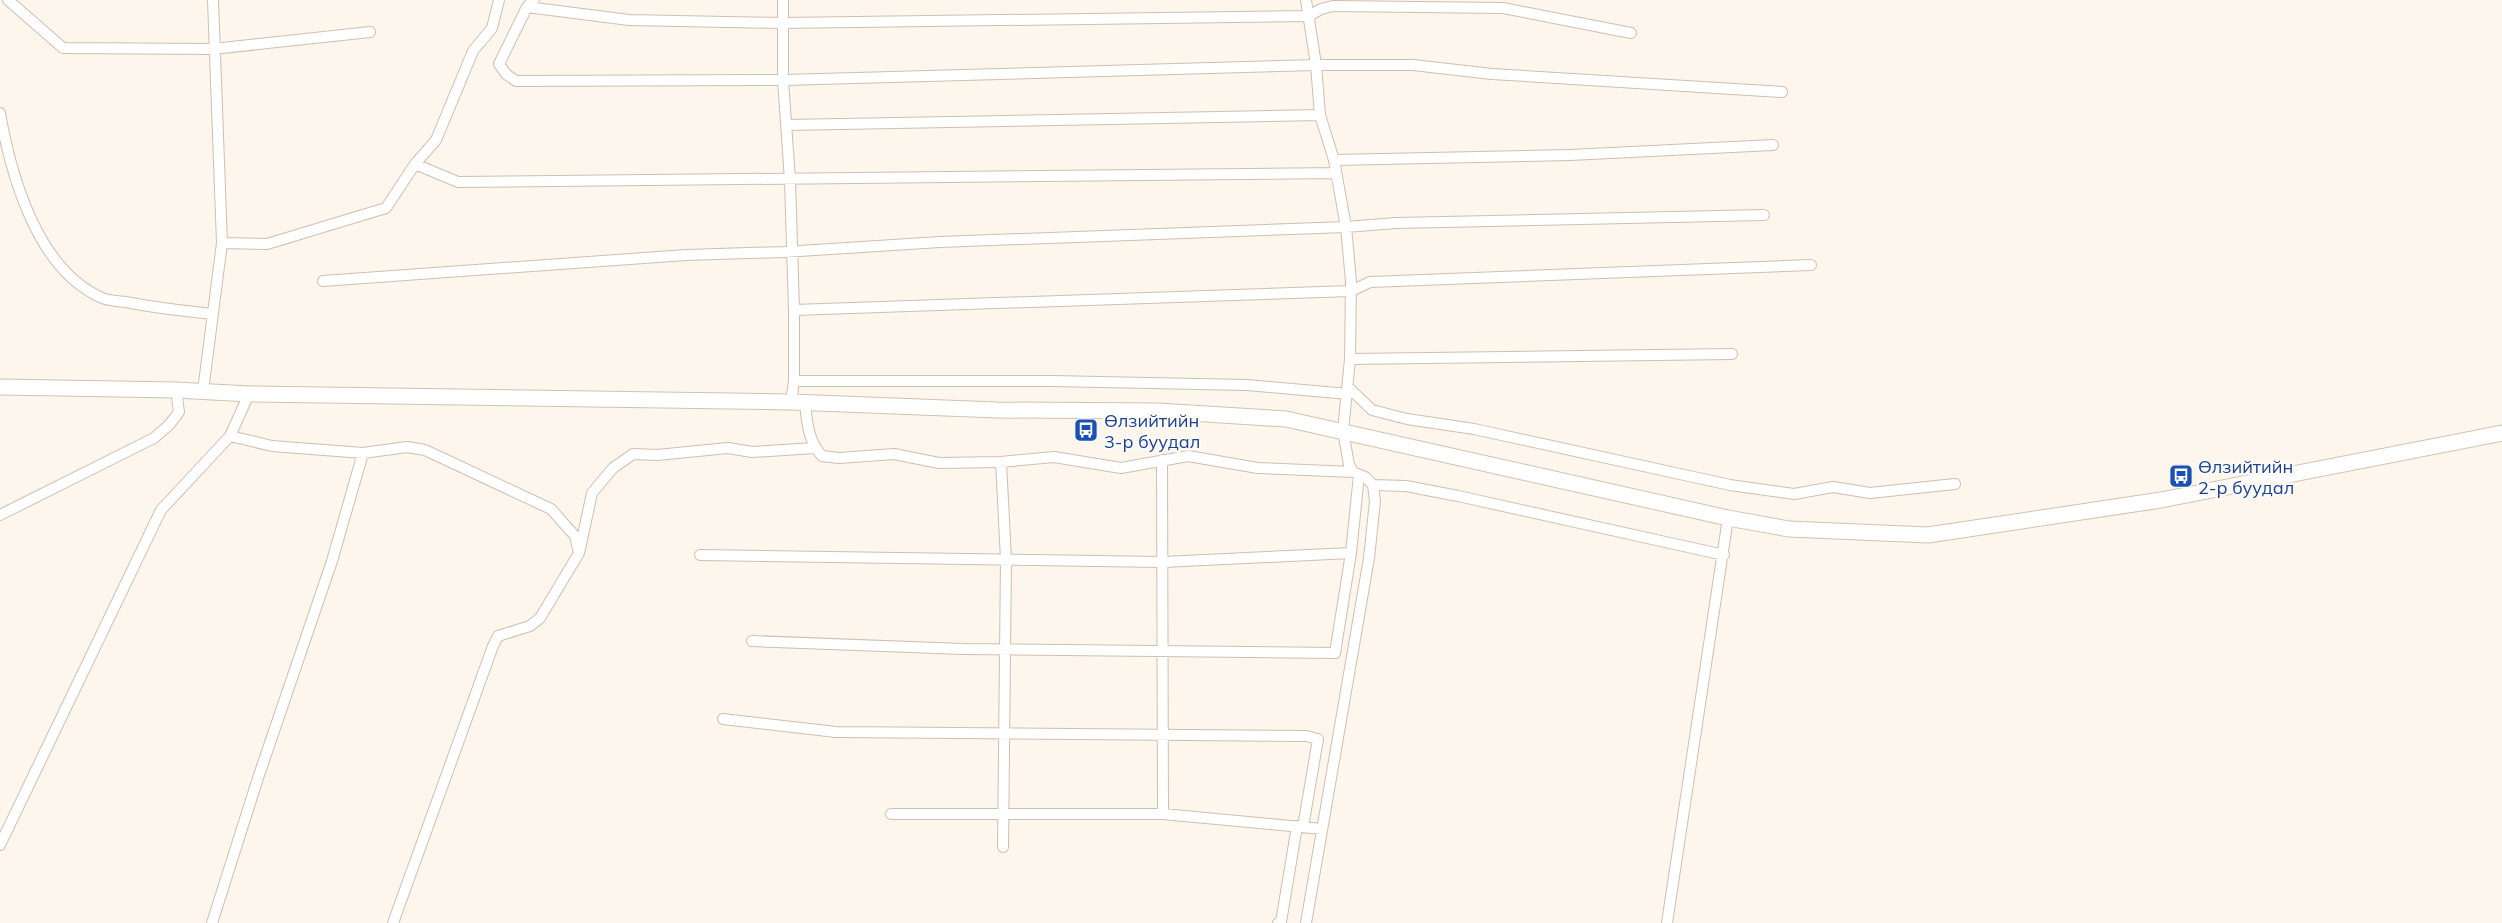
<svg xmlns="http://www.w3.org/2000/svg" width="2502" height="923" font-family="Mulish,sans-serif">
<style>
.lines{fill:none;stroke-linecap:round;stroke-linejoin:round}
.minor-casing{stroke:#d1beb0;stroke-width:12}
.secondary-casing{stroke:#d6c0b0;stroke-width:17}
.minor{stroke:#fff;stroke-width:10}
.secondary{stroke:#fff;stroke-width:15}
.labels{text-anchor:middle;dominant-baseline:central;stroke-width:5;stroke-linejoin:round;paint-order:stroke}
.transit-label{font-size:18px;fill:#164399;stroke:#fffaf3;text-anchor:start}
</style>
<rect width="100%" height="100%" fill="#fdf6ec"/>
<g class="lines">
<g class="minor-casing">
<path id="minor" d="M 8,0 L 63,48 L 213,49 L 370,32
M 534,0 L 527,7 L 499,64 L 506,74 L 516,81 L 783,80 L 1316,65 L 1413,65 L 1492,74 L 1782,92
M 783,0 L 783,80 L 790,180 L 794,310 L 794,381 L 791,402
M 527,7 L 629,20 L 783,23 L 1309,16 L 1321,9 L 1333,6 L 1503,8 L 1631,33
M 0,113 C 11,176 37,268 100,297 C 107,301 118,301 126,302 C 155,308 184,311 213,314
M 786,125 L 1320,115
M 1334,160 L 1570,155 L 1773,145
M 415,164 L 458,182 L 1336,173
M 222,243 L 267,244 L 386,208 L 415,164 L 436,140 L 473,51 L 492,28 L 499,0
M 323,281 L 686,255 L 784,252 L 940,242 L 1346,227 L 1396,223 L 1764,215
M 794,310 L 1351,291 L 1370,282 L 1811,265
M 1350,359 L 1732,354
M 794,381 L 1052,381 L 1247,385 L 1348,394
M 1348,387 L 1372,410 L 1407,419 L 1474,429 L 1730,485 L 1794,494 L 1833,487 L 1870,493 L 1955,484
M 203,391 L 222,243 L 213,0
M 805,403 C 807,423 808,440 822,456 L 839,458 L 894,454 L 939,463 L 1001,462 L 1054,457 L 1121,468 L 1188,456 L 1258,468 L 1353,472
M 230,436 L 272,446 L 363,453 L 407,447 L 425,450 L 551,509 L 575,536 L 579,553 L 540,618 L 530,626 L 498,636 L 493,646 L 393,923
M 1162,460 L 1163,814
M 1001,462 L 1006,559 L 1003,847
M 1373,485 L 1406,486 L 1458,496 L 1724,555
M 0,515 L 154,438 L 169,425 L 179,412 L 176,390
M 580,549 L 592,493 L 613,468 L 633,454 L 657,455 L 728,448 L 752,452 L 815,448
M 700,555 L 1163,562 L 1351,553
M 752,641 L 963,649 L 1335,653 L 1351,553 L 1359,475
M 723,719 L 836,732 L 1306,736 L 1318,739 L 1303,827
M 891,814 L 1163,814 L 1322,829
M 0,845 L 161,510 L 230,436 L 249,394
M 212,923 L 258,778 L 332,561 L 363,453
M 1278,923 L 1281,922 L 1297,826
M 1306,923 L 1369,558 L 1375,501 L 1373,485 L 1365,477 L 1353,472 L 1349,465 L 1343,431 L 1350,359 L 1351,281 L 1346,227 L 1334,160 L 1320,115 L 1316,65 L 1306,0
M 1667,923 L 1728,518"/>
</g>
<g class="secondary-casing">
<path id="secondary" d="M 0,387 L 176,390 L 249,394 L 791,402 L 997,410 L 1158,411 L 1286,419 L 1728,518 L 1789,529 L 1928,535 L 2161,500 L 2502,433"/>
</g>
<use href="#minor" class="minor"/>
<use href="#secondary" class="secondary"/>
</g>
<defs>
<g id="bus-square" transform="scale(1.25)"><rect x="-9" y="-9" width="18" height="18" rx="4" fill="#1a4fb4" stroke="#fffaf3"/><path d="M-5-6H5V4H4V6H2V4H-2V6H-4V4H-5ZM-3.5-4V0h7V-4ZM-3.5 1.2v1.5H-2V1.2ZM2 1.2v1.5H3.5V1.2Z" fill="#fff"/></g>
</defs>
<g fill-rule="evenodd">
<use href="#bus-square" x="1086" y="430"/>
<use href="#bus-square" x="2181" y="476"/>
</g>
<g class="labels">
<g class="transit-label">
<text x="1104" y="420">Өлзийтийн<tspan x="1104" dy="21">3-р буудал</tspan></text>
<text x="2198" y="466">Өлзийтийн<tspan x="2198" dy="21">2-р буудал</tspan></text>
</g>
</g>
</svg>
